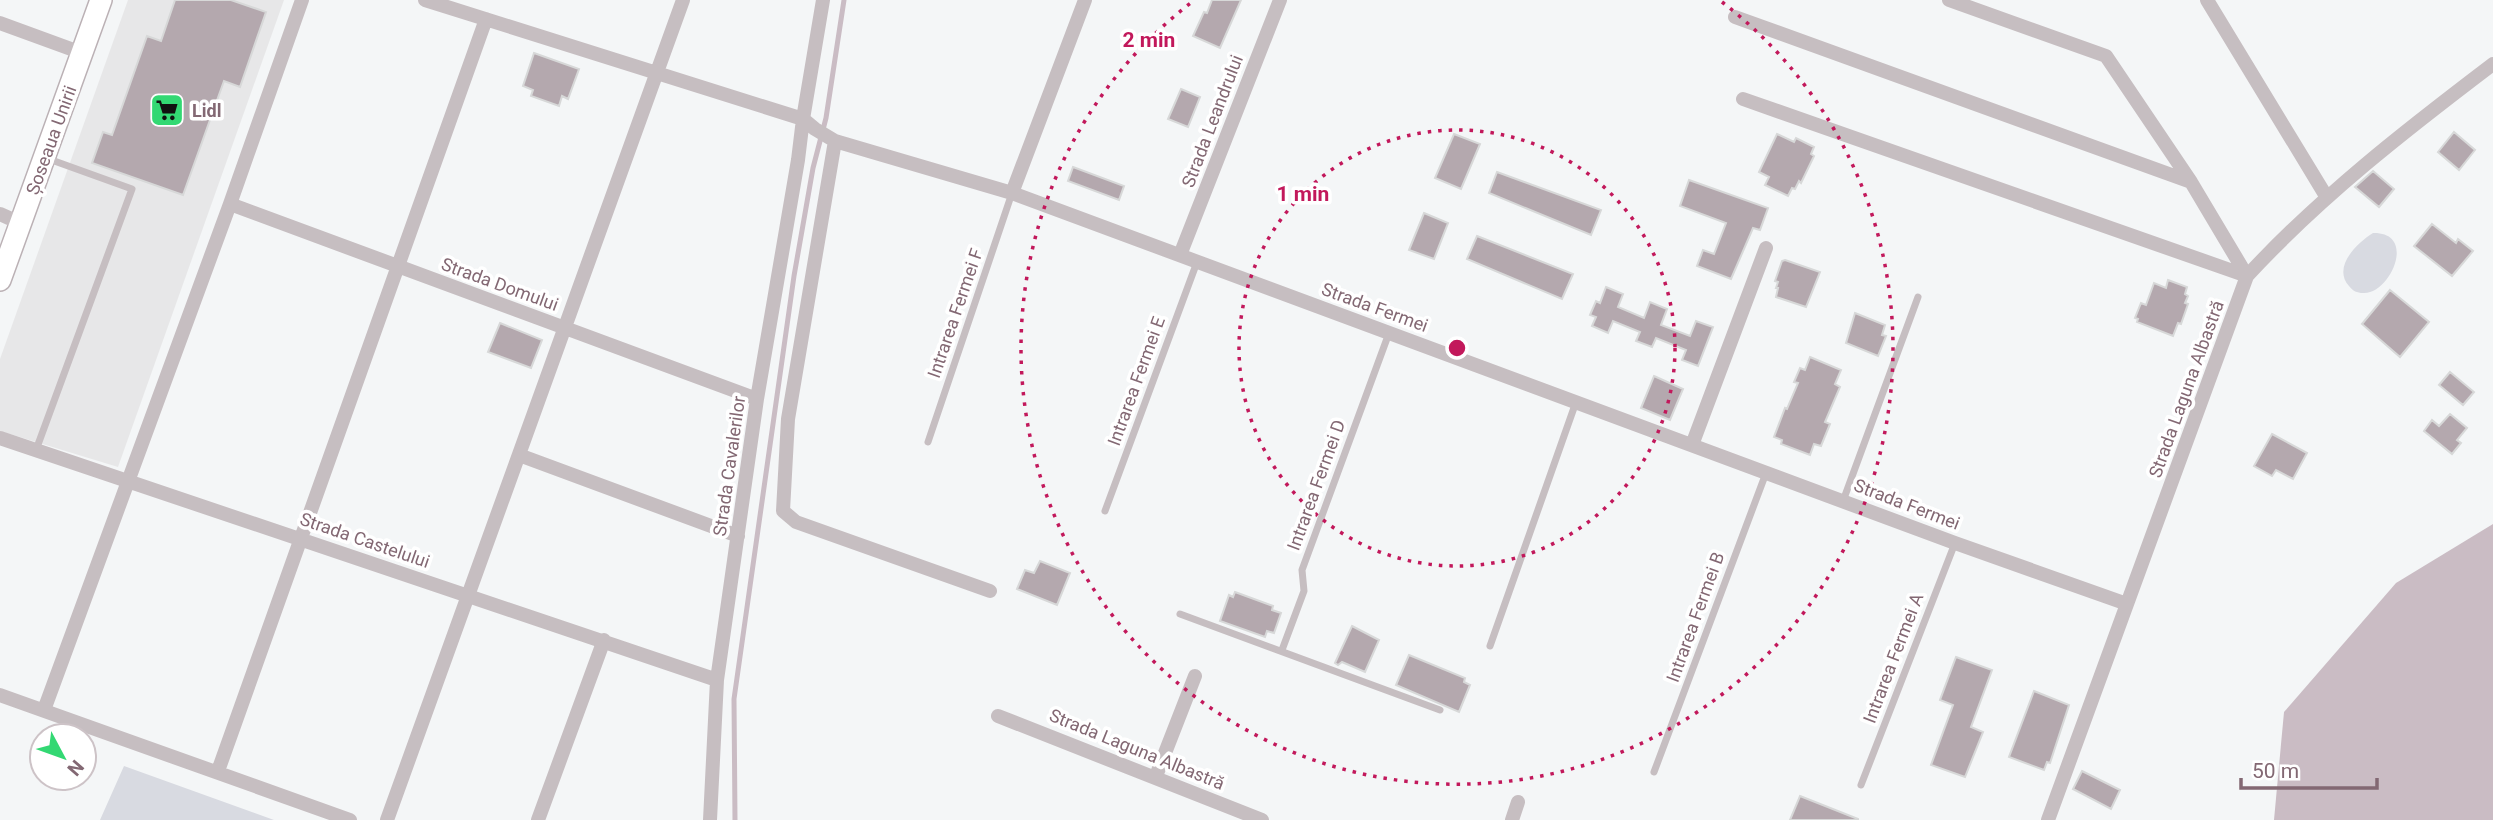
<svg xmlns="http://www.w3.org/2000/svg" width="2493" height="820" font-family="Roboto,sans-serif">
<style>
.built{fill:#e7e7e8}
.green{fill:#d8dae1}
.water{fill:#cabcc4}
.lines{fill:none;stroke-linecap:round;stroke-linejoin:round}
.stream{stroke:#cabcc4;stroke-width:5}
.building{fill:#b4a8ae;stroke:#d7d8d8;stroke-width:2}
.secondary-casing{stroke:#bbb1b5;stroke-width:24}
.lane{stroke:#c6bec1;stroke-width:7}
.street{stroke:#c6bec1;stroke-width:14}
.secondary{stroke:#fff;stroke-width:21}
.ring{fill:none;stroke:#c2185b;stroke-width:3.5;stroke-dasharray:3.5 7}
.labels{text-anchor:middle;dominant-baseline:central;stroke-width:7;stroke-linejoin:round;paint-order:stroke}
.poi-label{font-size:18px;font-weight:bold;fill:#836873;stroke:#fff;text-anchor:start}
.street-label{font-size:18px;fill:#836873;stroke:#fff}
.centre{fill:#c2185b;stroke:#fff;stroke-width:3.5}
.ring-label{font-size:21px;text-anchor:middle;font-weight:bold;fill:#c2185b;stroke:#fff;stroke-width:7;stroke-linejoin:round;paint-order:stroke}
</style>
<rect width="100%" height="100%" fill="#f4f6f7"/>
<path class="built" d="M 128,0 L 284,0 L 118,467 L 0,431 L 0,359 Z"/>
<path class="green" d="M 2373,233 C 2418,232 2390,295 2363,293 C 2357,293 2353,291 2349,286 C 2332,267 2357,243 2373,233 Z
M 124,766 L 274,820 L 100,820 Z"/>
<path class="water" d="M 2493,524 L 2493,820 L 2274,820 L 2284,712 L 2396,583 Z"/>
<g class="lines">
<path class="stream" d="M 735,820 L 734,699 L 794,276 L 813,168 L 826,118 L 844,0"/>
</g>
<path class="building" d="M 175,0 L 231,0 L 266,12 L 240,87 L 224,81 L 183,195 L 92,163 L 103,132 L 112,135 L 147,36 L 161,41 Z
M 1212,0 L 1241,0 L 1220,48 L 1193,36 L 1204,12 L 1207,13 Z
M 534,53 L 579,69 L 568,99 L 562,96 L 559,106 L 531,96 L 533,90 L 523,86 Z
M 1181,89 L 1200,97 L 1188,127 L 1168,119 Z
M 2454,132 L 2475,150 L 2459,170 L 2438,152 Z
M 1454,134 L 1480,144 L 1461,189 L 1435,178 Z
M 1777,134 L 1794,142 L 1796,138 L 1814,147 L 1811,154 L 1814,156 L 1801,183 L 1799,181 L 1795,189 L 1792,188 L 1788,196 L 1765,185 L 1769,177 L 1759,172 Z
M 1073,167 L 1124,186 L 1119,200 L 1068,181 Z
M 2373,171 L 2394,189 L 2379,207 L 2355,187 Z
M 1497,172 L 1601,210 L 1591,235 L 1489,193 Z
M 1689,180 L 1768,208 L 1760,230 L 1753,228 L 1731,279 L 1697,266 L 1703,250 L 1714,254 L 1726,223 L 1680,206 Z
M 1424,213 L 1448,223 L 1434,259 L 1409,250 Z
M 2432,224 L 2456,243 L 2458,239 L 2473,251 L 2452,276 L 2414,246 Z
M 1477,236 L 1573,274 L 1562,299 L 1467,259 Z
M 1785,260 L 1820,272 L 1806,307 L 1776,297 L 1778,288 L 1776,288 L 1778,282 L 1775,281 L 1782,261 Z
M 2168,280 L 2187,287 L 2185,294 L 2188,296 L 2185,303 L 2188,304 L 2181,324 L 2178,323 L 2173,336 L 2137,322 L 2138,319 L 2135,318 L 2141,303 L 2146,305 L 2154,283 L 2166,288 Z
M 1606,287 L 1623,294 L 1618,307 L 1644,318 L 1650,302 L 1667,309 L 1661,325 L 1690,336 L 1696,321 L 1713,327 L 1698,366 L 1682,360 L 1686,350 L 1656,338 L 1652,347 L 1636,341 L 1640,332 L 1613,321 L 1608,333 L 1592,326 L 1596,317 L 1590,315 L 1596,301 L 1600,303 Z
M 2390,290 L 2429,322 L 2400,357 L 2362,324 Z
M 1855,313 L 1885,325 L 1882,335 L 1886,336 L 1878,356 L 1846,343 Z
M 500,323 L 542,340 L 531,368 L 488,352 Z
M 1810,357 L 1841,370 L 1835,384 L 1840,387 L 1825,422 L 1830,424 L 1821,446 L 1814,444 L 1810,455 L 1781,444 L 1782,440 L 1774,437 L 1785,408 L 1787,409 L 1798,383 L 1794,382 L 1800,368 L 1805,370 Z
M 2450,372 L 2474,392 L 2463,405 L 2439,385 Z
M 1654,376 L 1683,389 L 1670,420 L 1641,408 Z
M 2450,414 L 2467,428 L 2457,440 L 2461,443 L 2452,454 L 2424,431 L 2432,420 L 2439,426 Z
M 2272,434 L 2307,453 L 2293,479 L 2276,470 L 2272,476 L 2254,466 Z
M 1040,561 L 1070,573 L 1057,605 L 1017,589 L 1025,570 L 1034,573 Z
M 1235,592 L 1273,606 L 1272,610 L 1281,613 L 1274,633 L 1267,631 L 1265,637 L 1220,621 L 1229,595 L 1233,597 Z
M 1352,626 L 1379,640 L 1365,672 L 1342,662 L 1338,665 L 1335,663 Z
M 1409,655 L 1465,678 L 1464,682 L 1470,685 L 1459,712 L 1396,685 Z
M 1956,657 L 1992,670 L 1971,727 L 1983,732 L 1965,777 L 1931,765 L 1953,705 L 1940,700 Z
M 2034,691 L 2069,705 L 2050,763 L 2047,762 L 2044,770 L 2009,757 Z
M 2082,771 L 2120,790 L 2111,809 L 2073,789 Z
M 1800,796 L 1858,819 L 1858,820 L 1790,820 Z"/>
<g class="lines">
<g class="secondary-casing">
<path id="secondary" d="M 0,280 L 101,0"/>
</g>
<path class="lane" d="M 928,442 L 1012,193
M 36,450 L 132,189 L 46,158
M 1843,501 L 1918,297
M 1105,511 L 1197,262
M 1180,614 L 1440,710
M 1490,646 L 1576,402
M 1282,650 L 1304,591 L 1302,570 L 1389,333
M 1654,772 L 1766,473
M 1861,785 L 1955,543"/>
<path class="street" d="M 425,0 L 803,119 L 798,160 L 757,399 L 717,680 L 710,820
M 823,0 L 803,119 L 815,129 L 835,141 L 1012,193 L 1955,543 L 2127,604
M 1949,0 L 2106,56 L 2191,182 L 2247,276
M 2207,0 L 2326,196
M 1735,17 L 2191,182
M 0,23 L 82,53
M 1743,99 L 2247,276
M 835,141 L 788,419 L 783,511 L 796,522 L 990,591
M 1012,193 L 1085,0
M 230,204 L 757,399
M 0,214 L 20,223
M 1180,255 L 1280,0
M 0,438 L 717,680
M 1692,445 L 1766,248
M 519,455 L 738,536
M 0,695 L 350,820
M 44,710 L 230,204 L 302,0
M 998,716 L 1262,820
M 218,771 L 486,19
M 1156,776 L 1195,676
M 387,820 L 683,0
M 538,820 L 604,640
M 1512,820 L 1518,802
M 2048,820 L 2247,276 C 2321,196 2406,130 2493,64"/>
<use href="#secondary" class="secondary"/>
</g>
<g class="ring">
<circle cx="1457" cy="348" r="218"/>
<path d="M1722 2A436 436 0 1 1 1192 2"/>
</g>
<defs>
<g id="supermarket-square" transform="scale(1.75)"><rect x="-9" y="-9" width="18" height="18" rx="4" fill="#33d873" stroke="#fff"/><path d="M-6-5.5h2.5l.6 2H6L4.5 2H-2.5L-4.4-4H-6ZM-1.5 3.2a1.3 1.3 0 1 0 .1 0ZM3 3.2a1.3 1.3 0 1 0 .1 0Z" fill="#111"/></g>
</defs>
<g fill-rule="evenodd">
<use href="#supermarket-square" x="167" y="110"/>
</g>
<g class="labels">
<g class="poi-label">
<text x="192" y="110">Lidl</text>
</g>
<g class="street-label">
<text transform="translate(1212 121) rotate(-69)">Strada Leandrului</text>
<text transform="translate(51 140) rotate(-70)">Șoseaua Unirii</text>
<text transform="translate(500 284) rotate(20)">Strada Domului</text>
<text transform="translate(1375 307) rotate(20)">Strada Fermei</text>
<text transform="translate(955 313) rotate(-71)">Intrarea Fermei F</text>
<text transform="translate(1136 381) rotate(-70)">Intrarea Fermei E</text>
<text transform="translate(2186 389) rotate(-70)">Strada Laguna Albastră</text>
<text transform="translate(729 466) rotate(-82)">Strada Cavalerilor</text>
<text transform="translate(1316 485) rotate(-70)">Intrarea Fermei D</text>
<text transform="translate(1907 504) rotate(21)">Strada Fermei</text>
<text transform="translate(365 540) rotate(19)">Strada Castelului</text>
<text transform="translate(1695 617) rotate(-70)">Intrarea Fermei B</text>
<text transform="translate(1893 658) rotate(-69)">Intrarea Fermei A</text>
<text transform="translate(1137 749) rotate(22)">Strada Laguna Albastră</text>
</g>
</g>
<circle cx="1457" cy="348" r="10" class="centre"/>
<g class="ring-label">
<text x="1149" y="47">2 min</text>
<text x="1303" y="201">1 min</text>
</g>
<g transform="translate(63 757) rotate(131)"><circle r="33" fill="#ffffff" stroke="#cdc3c7" stroke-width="2"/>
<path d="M0-5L12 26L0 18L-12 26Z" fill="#33d873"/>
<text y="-10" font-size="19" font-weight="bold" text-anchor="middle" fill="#836873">N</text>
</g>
<path d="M2241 778v10h136v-10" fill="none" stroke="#836873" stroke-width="3.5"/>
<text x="2252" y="778" font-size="21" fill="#836873" stroke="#ffffff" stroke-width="5" paint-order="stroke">50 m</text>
</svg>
